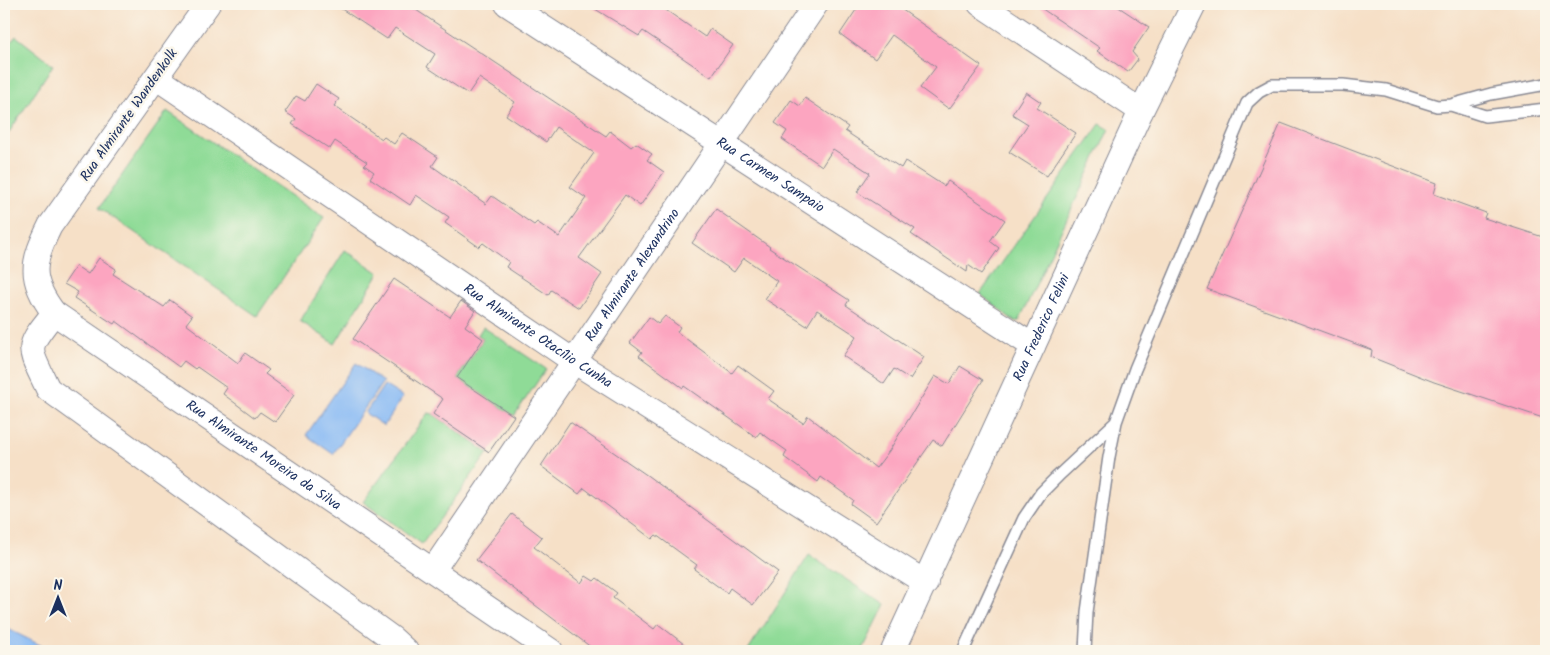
<svg xmlns="http://www.w3.org/2000/svg" width="1550" height="655" font-family="Kalam,sans-serif">
<style>
.green{fill:#8fdb97;stroke:#55857a}
.water{fill:#87b9f4;stroke:#5174a9}
.building{fill:#fca5c0}
.lines{fill:none;stroke-linecap:round;stroke-linejoin:round}
.lane-casing{stroke:#888892;stroke-width:14}
.street-casing{stroke:#888892;stroke-width:26}
.lane{stroke:#fff;stroke-width:11}
.street{stroke:#fff;stroke-width:24}
.labels{text-anchor:middle;dominant-baseline:central;stroke-width:5;stroke-linejoin:round;paint-order:stroke}
.street-label{font-size:14px;fill:#1b2f5e;stroke:#fbf7ec}
</style>
<rect width="100%" height="100%" fill="#fbf7ec"/>
<filter id="ink" filterUnits="userSpaceOnUse"><feTurbulence type="fractalNoise" baseFrequency=".02" numOctaves="2"/><feDisplacementMap in="SourceGraphic" scale="10" xChannelSelector="R" yChannelSelector="G"/><feConvolveMatrix kernelMatrix="1 2 1 2 8 2 1 2 1" color-interpolation-filters="sRGB"/></filter>
<filter id="wash" filterUnits="userSpaceOnUse"><feTurbulence type="fractalNoise" baseFrequency=".0096" numOctaves="4" result="noise"/><feDisplacementMap in="SourceGraphic" scale="20" xChannelSelector="R" yChannelSelector="G"/><feGaussianBlur stdDeviation="1.12" result="paint"/><feColorMatrix in="noise" values="0 0 0 0 0 0 0 0 0 0 0 0 0 0 0 0 0 1.4 0 .05"/><feComposite in="paint" operator="in"/></filter>
<g filter="url(#wash)">
<rect width="100%" height="100%" fill="#f6e0c7"/>
<path class="green" d="M 16,36 L 53,65 L 4,140 L 4,50 Z
M 167,111 L 324,218 L 257,316 L 99,208 Z
M 1100,124 L 1109,129 L 1019,321 L 1014,321 L 980,294 Z
M 345,250 L 379,273 L 335,344 L 300,321 Z
M 483,327 L 546,369 L 514,416 L 457,378 L 483,339 L 478,335 Z
M 428,413 L 433,414 L 488,453 L 422,544 L 363,502 Z
M 809,555 L 885,605 L 862,651 L 748,651 Z"/>
<path class="water" d="M 356,363 L 383,382 L 333,454 L 306,435 Z
M 384,385 L 403,397 L 384,426 L 365,413 Z
M 4,627 L 52,651 L 4,651 Z"/>
<g id="blocks">
<path class="building" d="M 334,4 L 407,4 L 606,136 L 610,131 L 631,147 L 636,143 L 652,154 L 647,160 L 664,172 L 640,206 L 625,195 L 579,258 L 602,274 L 579,308 L 551,290 L 548,295 L 506,267 L 509,262 L 483,243 L 479,247 L 445,223 L 449,217 L 416,195 L 410,205 L 370,178 L 374,172 L 364,165 L 367,162 L 335,141 L 330,149 L 292,124 L 296,119 L 285,112 L 296,96 L 305,101 L 316,84 L 339,99 L 334,106 L 382,139 L 384,137 L 394,144 L 402,133 L 438,157 L 432,166 L 486,204 L 492,196 L 534,225 L 537,222 L 559,237 L 586,198 L 570,187 L 594,153 L 556,127 L 546,142 L 506,115 L 515,102 L 479,78 L 468,94 L 427,67 L 435,54 L 395,28 L 387,39 Z
M 587,4 L 657,4 L 705,37 L 710,29 L 733,45 L 711,77 L 643,31 L 639,36 Z
M 860,4 L 894,4 L 981,66 L 949,109 L 920,88 L 936,67 L 892,35 L 875,59 L 840,34 Z
M 1035,4 L 1114,4 L 1149,27 L 1132,52 L 1138,59 L 1128,72 L 1097,51 L 1100,48 Z
M 1026,92 L 1041,102 L 1037,108 L 1076,133 L 1047,176 L 1009,152 L 1028,124 L 1012,114 Z
M 805,98 L 848,127 L 845,131 L 901,168 L 905,161 L 944,186 L 948,181 L 1005,220 L 990,241 L 999,248 L 981,274 L 968,265 L 967,272 L 911,234 L 915,229 L 857,192 L 870,173 L 833,149 L 822,166 L 782,139 L 787,131 L 775,123 L 791,100 L 800,106 Z
M 1281,123 L 1437,183 L 1434,194 L 1486,213 L 1484,218 L 1546,238 L 1546,419 L 1434,382 L 1371,357 L 1372,350 L 1207,289 Z
M 716,209 L 770,247 L 769,248 L 849,300 L 846,305 L 924,357 L 910,379 L 894,369 L 884,384 L 843,356 L 857,336 L 817,310 L 807,326 L 765,299 L 777,281 L 744,258 L 734,272 L 692,243 Z
M 99,258 L 116,269 L 113,274 L 164,307 L 170,300 L 192,316 L 186,324 L 238,363 L 245,353 L 269,370 L 265,374 L 294,395 L 275,422 L 260,412 L 255,418 L 223,394 L 227,388 L 197,367 L 195,369 L 184,361 L 179,367 L 116,321 L 114,324 L 74,298 L 78,292 L 64,284 L 76,266 L 88,274 Z
M 394,279 L 450,317 L 461,301 L 475,311 L 465,326 L 483,339 L 457,378 L 514,416 L 489,452 L 433,414 L 443,399 L 353,339 Z
M 665,316 L 680,327 L 677,332 L 732,373 L 738,365 L 774,391 L 768,399 L 803,423 L 808,416 L 876,468 L 889,451 L 935,376 L 949,384 L 960,366 L 983,380 L 942,446 L 933,440 L 876,522 L 851,504 L 853,500 L 821,477 L 818,482 L 784,457 L 787,451 L 760,432 L 756,437 L 684,386 L 683,388 L 639,356 L 642,352 L 630,343 L 649,317 L 658,324 Z
M 570,422 L 648,476 L 778,572 L 753,605 L 730,588 L 727,593 L 694,569 L 697,565 L 656,535 L 652,539 L 584,488 L 579,494 L 541,466 Z
M 512,514 L 542,537 L 534,547 L 581,583 L 586,576 L 594,581 L 597,578 L 617,593 L 613,598 L 654,629 L 658,624 L 693,651 L 596,651 L 531,602 L 476,560 Z"/>
</g>
</g>
<g filter="url(#ink)">
<use href="#blocks" fill-opacity="0" stroke="#888892" stroke-width="1"/>
<g class="lines">
<g class="lane-casing">
<path id="lane" d="M 1451,105 L 1491,94 L 1546,84
M 963,651 L 1024,518 L 1041,493 L 1058,476 L 1116,422
M 1085,651 L 1087,612 L 1109,457 L 1116,422 L 1135,369 L 1247,103 L 1259,92 L 1272,85 L 1343,85 L 1386,90 L 1437,106 L 1451,105 L 1485,116 L 1546,109"/>
</g>
<g class="street-casing">
<g id="street">
<path id="s1" d="M 208,4 L 50,226 C 32,262 28,279 54,313 L 551,651"/>
<path id="s2" d="M 507,4 L 1033,346"/>
<path d="M 980,4 L 1141,111"/>
<path id="s3" d="M 157,78 L 575,362 L 926,583"/>
<path d="M 54,313 C 24,350 28,346 48,389 L 393,639 L 406,651"/>
<path id="s4" d="M 433,570 L 816,4"/>
<path id="s5" d="M 893,651 L 1141,111 L 1194,4"/>
</g>
</g>
<use href="#lane" class="lane"/>
<use href="#street" class="street"/>
</g>
</g>
<g class="labels">
<g class="street-label">
<text transform="translate(129 115) rotate(-55)">Rua Almirante Wandenkolk</text>
<text stroke="none"><textPath href="#s2" startOffset="314">Rua Carmen Sampaio</textPath></text>
<text stroke="none"><textPath href="#s4" startOffset="356">Rua Almirante Alexandrino</textPath></text>
<text stroke="none"><textPath href="#s5" startOffset="356">Rua Frederico Felini</textPath></text>
<text stroke="none"><textPath href="#s3" startOffset="460">Rua Almirante Otacílio Cunha</textPath></text>
<text stroke="none"><textPath href="#s1" startOffset="620">Rua Almirante Moreira da Silva</textPath></text>
</g>
</g>
<rect width="1550" height="655" fill="none" stroke="#fbf7ec" stroke-width="20"/>
<g transform="translate(58 598)" stroke="#fbf7ec" stroke-width="4" paint-order="stroke">
<path d="M0-4L9 19L0 12L-9 19Z" fill="#1b2f5e"/>
<text y="-8" font-size="14" font-weight="bold" text-anchor="middle" fill="#1b2f5e">N</text>
</g>
</svg>
